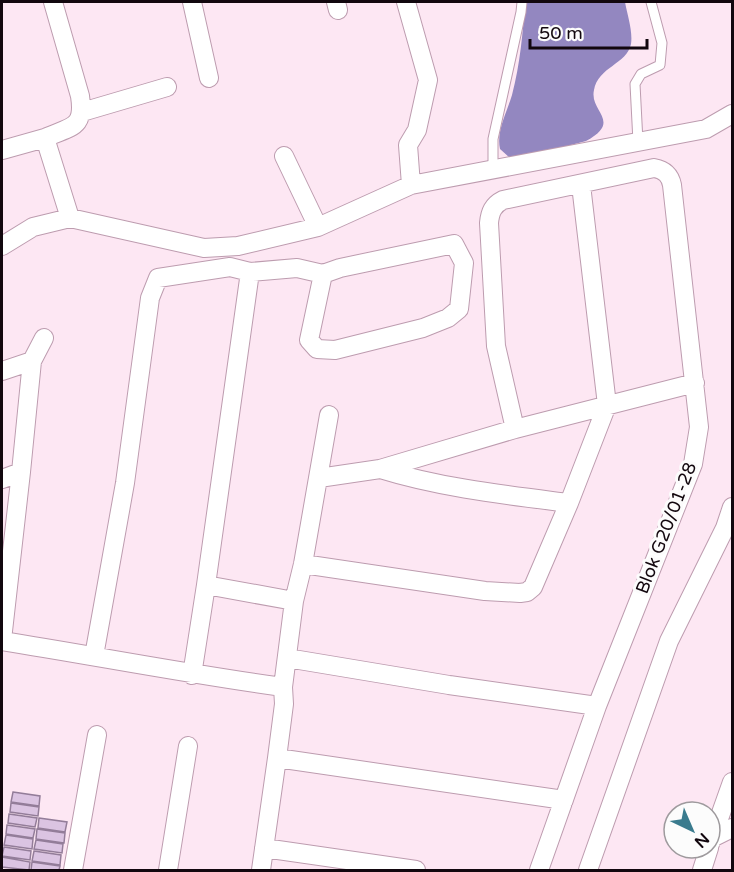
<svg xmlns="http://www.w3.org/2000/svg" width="734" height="872" font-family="'Varela Round',sans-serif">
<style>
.water{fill:#9387c0}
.building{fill:#dbc4e2;stroke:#937d99;stroke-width:1.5}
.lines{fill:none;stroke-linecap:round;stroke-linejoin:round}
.lane-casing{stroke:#bd9caf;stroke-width:11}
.street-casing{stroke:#bd9caf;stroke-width:20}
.lane{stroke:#fff;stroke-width:9}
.street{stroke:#fff;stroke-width:18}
.labels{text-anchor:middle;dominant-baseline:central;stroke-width:6;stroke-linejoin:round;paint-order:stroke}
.street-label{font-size:18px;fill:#12070e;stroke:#fcfcfc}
</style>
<rect width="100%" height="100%" fill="#fde7f3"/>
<path class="water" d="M 525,2 L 625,2 C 627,14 633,31 631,44 C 627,64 598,67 594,90 C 589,112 623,121 586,141 L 526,157 L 510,158 L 500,149 C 496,131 507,112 512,95 C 520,65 523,32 525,2 Z"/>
<path class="building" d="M 13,792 L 40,796 L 39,806 L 11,802 Z
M 11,803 L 39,807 L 38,816 L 10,812 Z
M 9,814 L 37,818 L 35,827 L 8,823 Z
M 39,818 L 67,822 L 65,832 L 38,828 Z
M 7,825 L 35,829 L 33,838 L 6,834 Z
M 37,829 L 65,833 L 64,843 L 36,839 Z
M 6,835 L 33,839 L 32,849 L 4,845 Z
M 36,840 L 63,844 L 62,853 L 34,849 Z
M 4,847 L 31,851 L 30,860 L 2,856 Z
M 34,851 L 61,855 L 60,865 L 32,861 Z
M 2,857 L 30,862 L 29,870 L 2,867 Z
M 32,862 L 60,866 L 59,870 L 31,870 Z"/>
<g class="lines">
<g class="lane-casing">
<path id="lane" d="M 638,142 L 635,84 L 641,74 L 660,65 L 662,43 L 651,2
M 493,170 L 493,139 L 521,12 L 522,2"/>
</g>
<g class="street-casing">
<path id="street" d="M 53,2 L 80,96 C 85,129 71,126 45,138 L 70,218
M 192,2 L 209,78
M 336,2 L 338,10
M 406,2 L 428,80 L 417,130 L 408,145 L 411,185
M 82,112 L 167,87
M 2,150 L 45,138
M 284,156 L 318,227
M 2,246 L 33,227 L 70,218 L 204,248 L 238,246 L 318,227 L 411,185 L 706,129 L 732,114
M 2,371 L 32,361
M 515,429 L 496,346 L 489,223 C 490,212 493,205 503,200 L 654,168 C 665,170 670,175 672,185 L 699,427 L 693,464 L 597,706 L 539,870
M 380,469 C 441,488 506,495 569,503
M 319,478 L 380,469 L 515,429 L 695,383
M 2,479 L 21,472
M 303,564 L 485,591 L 520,593 L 527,592 L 533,587 L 569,503 L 607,405 L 581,185
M 206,585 L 294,601
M 2,640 L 21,472 L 32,361 L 44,338
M 2,641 C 96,656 188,674 283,687
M 94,656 L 125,483 L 150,298 L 158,278 L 230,267 L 250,272 L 297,268 L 323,274 L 340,268 L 454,244 L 464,263 L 459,309 L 448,318 L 423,328 L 335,350 L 317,349 L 309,340 L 323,274
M 287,658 L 449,685 L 597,706
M 192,675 L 206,585 L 250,272
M 277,758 L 564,800
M 712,838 L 732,828
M 710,844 L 732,782
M 264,848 L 416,870
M 73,870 L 97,735
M 168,870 L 188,746
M 261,870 L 277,758 L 284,704 L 283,687 L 294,601 L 303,564 L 329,415
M 588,870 L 669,641 L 725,528 L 732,507
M 702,870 L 709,848"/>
</g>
<use href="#lane" class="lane"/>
<use href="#street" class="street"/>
</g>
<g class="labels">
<g class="street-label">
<text transform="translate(666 528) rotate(-69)">Blok G20/01-28</text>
</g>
</g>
<rect width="734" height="872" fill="none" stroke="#12070e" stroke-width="6"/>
<g transform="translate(692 830) rotate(136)"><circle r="28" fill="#fcfcfc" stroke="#9e9a9d" stroke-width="1.5"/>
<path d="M0-4.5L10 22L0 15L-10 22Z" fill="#3a7b8e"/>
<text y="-9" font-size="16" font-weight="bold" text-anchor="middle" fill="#12070e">N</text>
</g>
<path d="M530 39v9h117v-9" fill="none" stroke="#12070e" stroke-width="3"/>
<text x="539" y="39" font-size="18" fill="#12070e" stroke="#fcfcfc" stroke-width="4.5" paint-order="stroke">50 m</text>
</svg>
